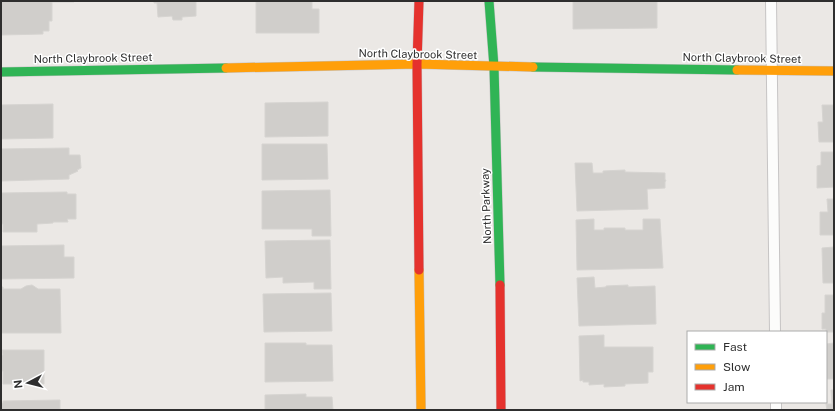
<svg xmlns="http://www.w3.org/2000/svg" width="835" height="411" font-family="'Public Sans',sans-serif">
<style>
.building{fill:#d0cecb;stroke:#d6d4d1}
.lines{fill:none;stroke-linecap:round;stroke-linejoin:round}
.lane-casing{stroke:#c6c4c4;stroke-width:12}
.fast-casing{stroke:#c6c4c4;stroke-width:10}
.slow-casing{stroke:#c6c4c4;stroke-width:10}
.jam-casing{stroke:#c6c4c4;stroke-width:10}
.lane{stroke:#fcfcfb;stroke-width:10}
.fast{stroke:#30b455;stroke-width:9}
.slow{stroke:#ff9f0a;stroke-width:9}
.jam{stroke:#e5322d;stroke-width:9}
.labels{text-anchor:middle;dominant-baseline:central;stroke-width:3;stroke-linejoin:round;paint-order:stroke}
.street-label{font-size:11px;fill:#2e2e2e;stroke:#fff}
</style>
<rect width="100%" height="100%" fill="#ebe8e5"/>
<path class="building" d="M 1,1 L 74,1 L 74,2 L 52,2 L 52,21 L 49,21 L 49,31 L 43,31 L 43,34 L 1,35 Z
M 154,1 L 196,1 L 196,16 L 182,17 L 182,20 L 173,20 L 172,16 L 158,17 L 157,3 L 154,3 Z
M 256,1 L 312,1 L 312,9 L 319,9 L 319,33 L 256,33 Z
M 573,1 L 657,1 L 657,28 L 573,29 Z
M 328,102 L 328,136 L 265,137 L 265,103 Z
M 53,104 L 53,138 L 1,139 L 1,105 Z
M 822,105 L 834,105 L 834,142 L 819,142 L 818,122 L 823,122 Z
M 262,144 L 327,144 L 328,179 L 262,180 Z
M 69,148 L 69,155 L 80,155 L 81,168 L 77,170 L 78,171 L 69,175 L 69,179 L 1,181 L 1,149 Z
M 821,152 L 834,152 L 834,187 L 817,188 L 817,166 L 821,165 Z
M 575,163 L 592,163 L 593,173 L 603,173 L 603,171 L 625,170 L 625,172 L 665,173 L 665,180 L 666,180 L 665,182 L 665,188 L 647,189 L 648,209 L 577,211 Z
M 330,190 L 331,236 L 312,236 L 312,229 L 262,229 L 262,191 Z
M 67,192 L 67,194 L 76,194 L 76,219 L 67,219 L 68,222 L 53,222 L 53,223 L 37,224 L 37,232 L 3,232 L 3,224 L 1,224 L 1,193 Z
M 827,199 L 834,199 L 834,235 L 820,235 L 820,212 L 828,212 Z
M 594,219 L 594,230 L 604,230 L 604,228 L 625,228 L 625,230 L 643,230 L 643,219 L 660,219 L 663,268 L 577,270 L 576,220 Z
M 330,240 L 331,289 L 314,289 L 314,282 L 283,283 L 283,277 L 266,278 L 265,241 Z
M 64,245 L 64,257 L 74,257 L 74,278 L 1,279 L 1,246 Z
M 834,247 L 834,283 L 823,283 L 822,248 Z
M 594,277 L 595,288 L 606,287 L 606,286 L 628,285 L 628,287 L 655,286 L 656,324 L 579,326 L 577,278 Z
M 32,285 L 38,289 L 60,289 L 61,333 L 1,333 L 1,287 L 3,287 L 3,289 L 21,289 L 26,286 Z
M 331,293 L 332,331 L 264,332 L 263,294 Z
M 825,295 L 834,295 L 834,332 L 826,332 L 826,329 L 822,329 L 822,313 L 825,313 Z
M 604,335 L 604,347 L 653,347 L 653,372 L 648,372 L 648,383 L 625,384 L 625,386 L 604,387 L 604,384 L 589,385 L 589,382 L 583,382 L 583,380 L 580,381 L 579,336 Z
M 265,343 L 306,343 L 306,345 L 332,345 L 333,381 L 265,382 Z
M 834,343 L 834,379 L 826,379 L 826,344 Z
M 2,350 L 44,350 L 44,384 L 3,384 L 3,371 L 1,371 L 1,355 L 3,355 Z
M 831,390 L 834,390 L 834,410 L 827,410 L 826,404 L 832,404 Z
M 306,394 L 306,397 L 332,397 L 333,410 L 265,410 L 265,395 Z
M 60,400 L 60,410 L 1,410 L 1,403 L 3,403 L 3,401 Z"/>
<g class="lines">
<g class="lane-casing">
<path id="lane" d="M 771,1 L 775,332
M 776,402 L 776,410"/>
</g>
<g class="fast-casing">
<path id="fast" d="M 489,1 L 494,67 L 500,285
M 533,67 L 737,70
M 1,72 L 226,68"/>
</g>
<g class="slow-casing">
<path id="slow" d="M 226,68 L 417,64 L 533,67
M 737,70 L 834,71
M 419,270 L 421,410"/>
</g>
<g class="jam-casing">
<path id="jam" d="M 419,1 L 417,64 L 419,270
M 500,285 L 501,410"/>
</g>
<use href="#lane" class="lane"/>
<use href="#fast" class="fast"/>
<use href="#slow" class="slow"/>
<use href="#jam" class="jam"/>
</g>
<g class="labels">
<g class="street-label">
<text transform="translate(418 54) rotate(1)">North Claybrook Street</text>
<text transform="translate(93 58) rotate(-1)">North Claybrook Street</text>
<text transform="translate(742 58) rotate(1)">North Claybrook Street</text>
<text transform="translate(486 206) rotate(-92)">North Parkway</text>
</g>
</g>
<rect width="835" height="411" fill="none" stroke="#2e2e2e" stroke-width="4"/>
<rect x="687" y="331" width="140" height="72" fill="#ffffff" stroke="#ababab"/>
<rect x="695" y="344" width="20" height="6" fill="#30b455" stroke="#ababab"/>
<text x="723" y="351" font-size="12" fill="#2e2e2e">Fast</text>
<rect x="695" y="364" width="20" height="6" fill="#ff9f0a" stroke="#ababab"/>
<text x="723" y="371" font-size="12" fill="#2e2e2e">Slow</text>
<rect x="695" y="384" width="20" height="6" fill="#e5322d" stroke="#ababab"/>
<text x="723" y="391" font-size="12" fill="#2e2e2e">Jam</text>
<g transform="translate(28 383) rotate(263)" stroke="#ffffff" stroke-width="3" paint-order="stroke">
<path d="M0-3L7 15L0 10L-7 15Z" fill="#2e2e2e"/>
<text y="-6" font-size="11" font-weight="bold" text-anchor="middle" fill="#2e2e2e">N</text>
</g>
</svg>
